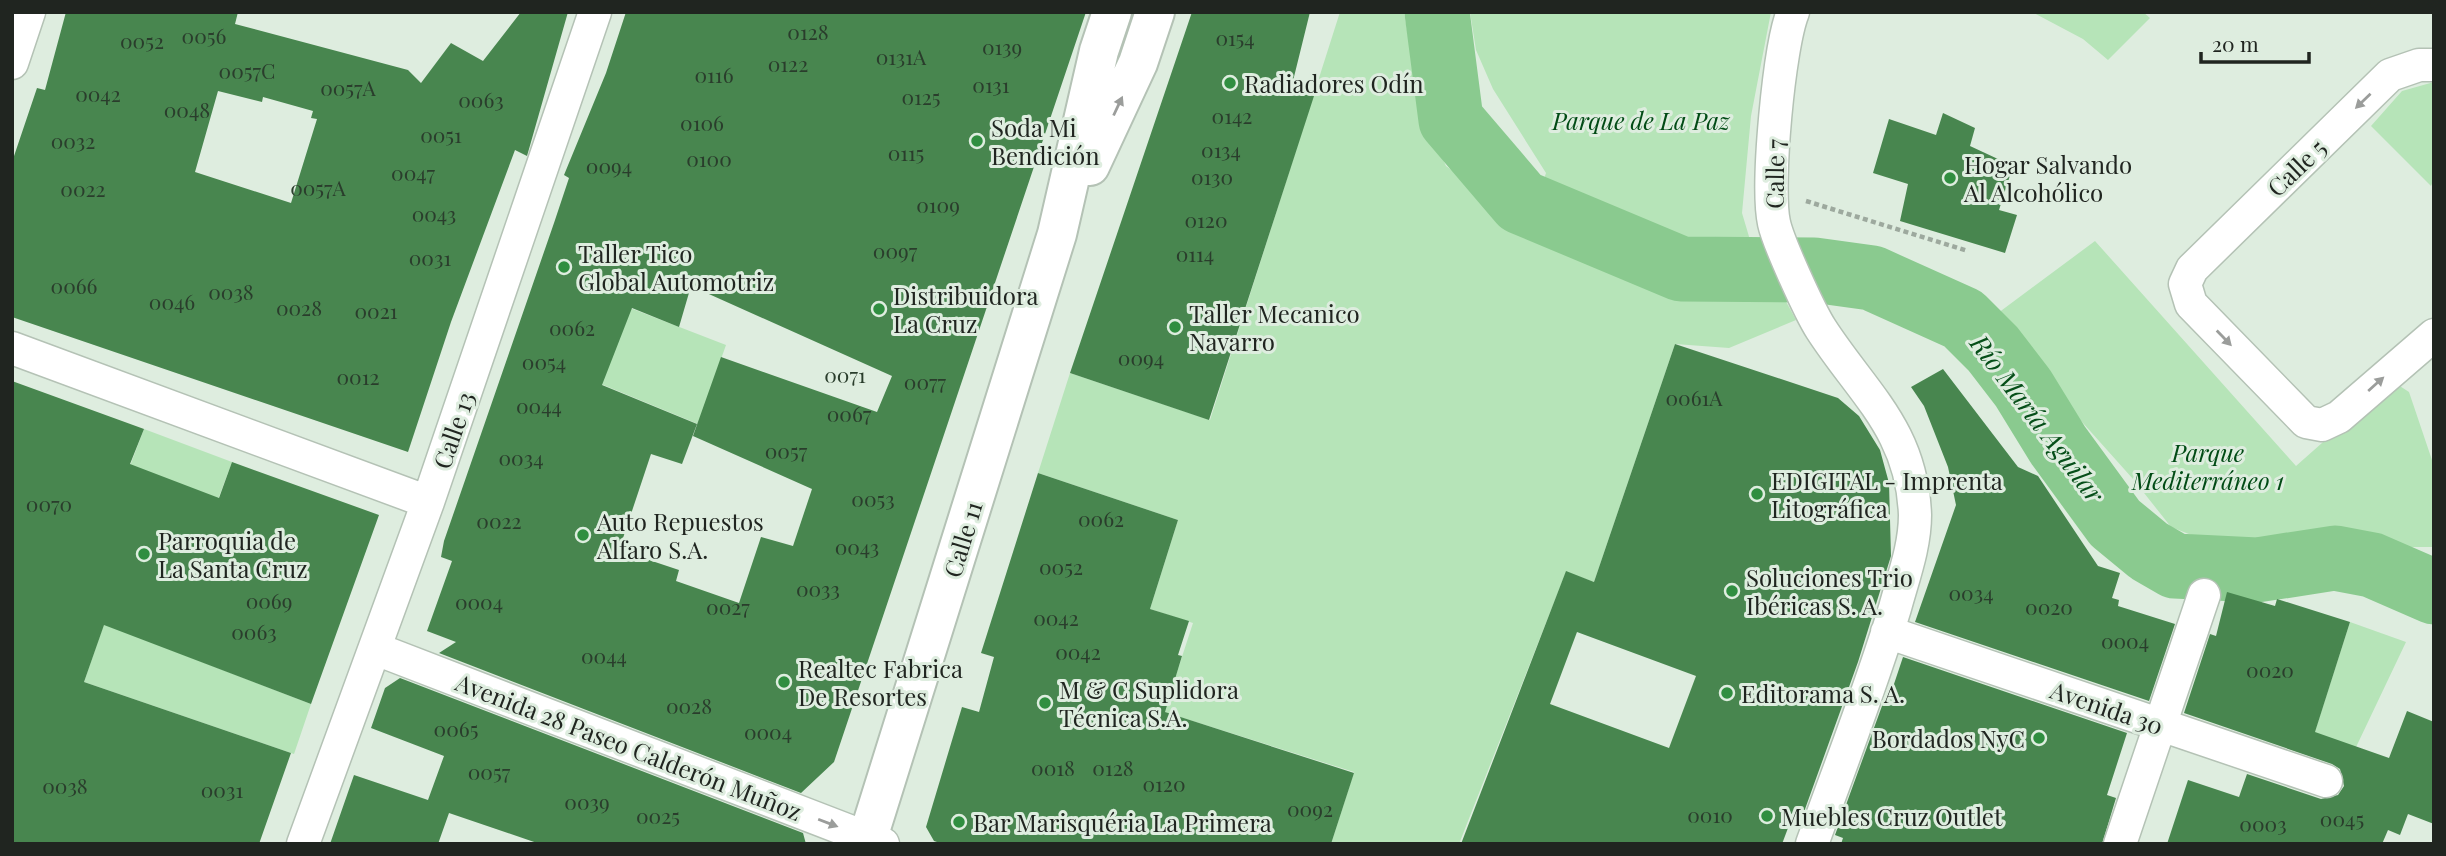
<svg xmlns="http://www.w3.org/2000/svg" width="2446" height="856" font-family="'Playfair Display',serif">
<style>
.green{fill:#b6e4b8}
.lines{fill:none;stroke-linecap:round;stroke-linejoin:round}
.river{stroke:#8aca8f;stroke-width:65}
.building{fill:#48864f;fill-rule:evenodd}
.minor-casing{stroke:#b4c2b5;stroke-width:35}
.secondary-casing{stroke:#b4c2b5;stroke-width:42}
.path{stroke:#9da99e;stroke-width:4.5;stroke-dasharray:5 3.5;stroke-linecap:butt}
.minor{stroke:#fff;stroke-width:32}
.secondary{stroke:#fff;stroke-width:38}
.oneway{fill:#9b9d9b}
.poi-dot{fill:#308e40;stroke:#deeddf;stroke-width:2.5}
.labels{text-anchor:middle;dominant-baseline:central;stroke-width:6;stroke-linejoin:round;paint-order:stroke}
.number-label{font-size:21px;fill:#2a3d2c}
.poi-label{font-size:24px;fill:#202520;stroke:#deeddf;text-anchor:start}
.park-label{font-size:24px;font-style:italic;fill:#014b15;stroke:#deeddf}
.street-label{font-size:24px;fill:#202520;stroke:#deeddf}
.water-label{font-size:26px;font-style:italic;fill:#064f19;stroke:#deeddf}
</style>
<rect width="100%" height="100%" fill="#deeddf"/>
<path class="green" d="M 1340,12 L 1404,12 L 1420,108 L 1446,166 L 1528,226 L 1546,173 L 1493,89 L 1476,50 L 1470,12 L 1771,12 L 1751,116 L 1742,213 L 1753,250 L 1709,253 L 1682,250 L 1670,282 C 1705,294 1740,288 1776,283 L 1796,320 L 1729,348 L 1675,344 L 1594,582 L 1566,572 L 1459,844 L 1331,844 L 1354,772 L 1164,712 L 1193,623 L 1150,609 L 1178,520 L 1038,473 L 1070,373 L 1210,420 Z
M 2032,12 L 2143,12 L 2150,18 L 2108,60 L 2083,39 Z
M 2434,82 L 2434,179 L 2431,186 L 2371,126 L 2402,91 Z
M 2095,241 L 2296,466 L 2392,381 L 2409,392 L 2434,466 L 2434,547 L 2356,547 L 2278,539 L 2222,547 L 2171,527 L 2133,479 L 1990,319 Z
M 537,272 L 726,345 L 698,424 L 601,384 L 626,322 Z
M 144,429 L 232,462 L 173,620 L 74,613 Z
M 2350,622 L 2406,642 L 2348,764 L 2308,753 Z
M 104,624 L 311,704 L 294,754 L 84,682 Z"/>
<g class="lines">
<path class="river" d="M 1437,12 L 1451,120 L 1521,202 L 1681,269 L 1814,270 L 1872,278 L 1963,319 L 1993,349 L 2023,388 L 2058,445 L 2115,523 L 2149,551 L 2175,566 L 2257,570 L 2335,558 L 2372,565 L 2434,592"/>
</g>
<path class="building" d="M 66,12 L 238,12 L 235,24 L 408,70 L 421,83 L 451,43 L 483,61 L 521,12 L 568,12 L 527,156 L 515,150 L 451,322 L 408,452 L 12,317 L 12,162 L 37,88 L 45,90 ZM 218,91 L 262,102 L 263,97 L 313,111 L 311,118 L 317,119 L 291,203 L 195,172 Z
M 626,12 L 1086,12 L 834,762 L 801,793 L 439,653 L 456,642 L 427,631 L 452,561 L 441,557 L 444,541 L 554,223 L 569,178 L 564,175 L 606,73 ZM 691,286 L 892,376 L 877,412 L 721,357 L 693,436 L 812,489 L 793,546 L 761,537 L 739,603 L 676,581 L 679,570 L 619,550 L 651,454 L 682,464 L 697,424 L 602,385 L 632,308 L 679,327 Z
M 1192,12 L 1310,12 L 1291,89 L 1314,96 L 1209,420 L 1070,373 Z
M 1943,113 L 1975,128 L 1970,146 L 2013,166 L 1999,210 L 2017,215 L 2005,253 L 1900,221 L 1908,184 L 1873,173 L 1889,119 L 1936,135 Z
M 1675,344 L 1838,398 L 1859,416 L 1880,450 L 1889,483 L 1891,556 L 1858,662 L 1800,823 L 1791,820 L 1782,844 L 1461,844 L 1566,571 L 1594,582 ZM 1577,632 L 1696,676 L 1669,748 L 1550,704 Z
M 1943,369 L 2018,467 L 2038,476 L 2098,566 L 2120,573 L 2112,598 L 2119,600 L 2118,606 L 2175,624 L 2149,701 L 1915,622 L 1956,505 L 1948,467 L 1924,406 L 1911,387 Z
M 12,381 L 144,429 L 130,464 L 219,498 L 232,462 L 379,515 L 311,704 L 104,625 L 84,682 L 291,753 L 259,844 L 12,844 Z
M 1038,473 L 1178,520 L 1150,609 L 1189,621 L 1178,655 L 1182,656 L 1165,712 L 1354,773 L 1331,844 L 943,844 L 934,841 L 926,827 L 962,707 L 979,712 L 994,657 L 981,653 Z
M 2227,592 L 2275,606 L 2277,599 L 2350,622 L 2315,732 L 2389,758 L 2407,711 L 2434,722 L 2434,824 L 2408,814 L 2400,835 L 2388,830 L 2382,844 L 2167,844 L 2188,780 L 2239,797 L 2247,774 L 2321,799 L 2338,795 L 2344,786 L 2340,769 L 2332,764 L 2184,713 L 2210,634 L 2216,636 Z
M 1903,657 L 2127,733 L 2107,795 L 2116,798 L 2102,844 L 1841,844 L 1843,838 L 1835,835 L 1890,684 L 1890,696 Z
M 400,678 L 803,833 L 806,844 L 540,844 L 449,813 L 438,844 L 330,844 L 354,775 L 428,800 L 444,756 L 371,728 L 385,688 Z"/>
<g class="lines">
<g class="minor-casing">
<path id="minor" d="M 1793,12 C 1779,46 1766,186 1774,223 C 1778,242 1810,312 1821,329 C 1863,394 1912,430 1915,515 C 1915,547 1903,578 1895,608 C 1871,688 1840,766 1812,844
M 12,63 L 29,12
M 2434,65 L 2419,65 L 2390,75 L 2192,269 L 2185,284 L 2191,304 L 2306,422 L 2322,425 L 2339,417 L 2434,335
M 12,348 L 428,502
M 1887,632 L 2326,781
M 376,649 L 883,844
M 303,844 L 428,502 L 595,12
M 2120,844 L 2204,595"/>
</g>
<g class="secondary-casing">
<path id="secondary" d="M 1090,166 L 1138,63 L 1155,12
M 866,844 L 1057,234 L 1099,51 L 1112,12"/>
</g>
<path class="path" d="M 1806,201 L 1968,251"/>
<use href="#minor" class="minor"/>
<use href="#secondary" class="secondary"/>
</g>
<defs><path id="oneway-solid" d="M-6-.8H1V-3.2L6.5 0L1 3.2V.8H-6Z" transform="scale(1.75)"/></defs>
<g class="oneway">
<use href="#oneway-solid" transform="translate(2363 101) rotate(136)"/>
<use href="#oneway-solid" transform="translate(1118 106) rotate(-65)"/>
<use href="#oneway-solid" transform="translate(2224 338) rotate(46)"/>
<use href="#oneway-solid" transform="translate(2376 384) rotate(-42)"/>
<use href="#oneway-solid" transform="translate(828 823) rotate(21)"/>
</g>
<g class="poi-dot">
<circle cx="1230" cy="83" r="7"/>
<circle cx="977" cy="141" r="7"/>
<circle cx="1950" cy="178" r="7"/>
<circle cx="564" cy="267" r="7"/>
<circle cx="879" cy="309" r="7"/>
<circle cx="1175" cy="327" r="7"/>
<circle cx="1757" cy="494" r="7"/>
<circle cx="583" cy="535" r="7"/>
<circle cx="144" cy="554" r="7"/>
<circle cx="1732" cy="591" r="7"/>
<circle cx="784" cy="682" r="7"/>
<circle cx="1727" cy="693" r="7"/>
<circle cx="1045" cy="703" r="7"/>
<circle cx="2039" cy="738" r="7"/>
<circle cx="1767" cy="816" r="7"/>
<circle cx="959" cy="822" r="7"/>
</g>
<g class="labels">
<g class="number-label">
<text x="808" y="31">0128</text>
<text x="204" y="35">0056</text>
<text x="1235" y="37">0154</text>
<text x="142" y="40">0052</text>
<text x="1002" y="46">0139</text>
<text x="901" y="56">0131A</text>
<text x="788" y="63">0122</text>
<text x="247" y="70">0057C</text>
<text x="714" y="74">0116</text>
<text x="991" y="84">0131</text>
<text x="348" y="87">0057A</text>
<text x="98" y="93">0042</text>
<text x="921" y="96">0125</text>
<text x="481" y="99">0063</text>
<text x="187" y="109">0048</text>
<text x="1232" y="115">0142</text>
<text x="702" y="122">0106</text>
<text x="441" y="134">0051</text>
<text x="73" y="140">0032</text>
<text x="1221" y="149">0134</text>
<text x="906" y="152">0115</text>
<text x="709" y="158">0100</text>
<text x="609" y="165">0094</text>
<text x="413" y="172">0047</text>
<text x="1212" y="176">0130</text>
<text x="318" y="187">0057A</text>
<text x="83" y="188">0022</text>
<text x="938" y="204">0109</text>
<text x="434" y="213">0043</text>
<text x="1206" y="219">0120</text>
<text x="895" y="250">0097</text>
<text x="1195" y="253">0114</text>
<text x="430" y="257">0031</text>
<text x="74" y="285">0066</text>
<text x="231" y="291">0038</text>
<text x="172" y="301">0046</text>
<text x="299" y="307">0028</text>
<text x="376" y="310">0021</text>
<text x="572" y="327">0062</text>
<text x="1141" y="357">0094</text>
<text x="544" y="361">0054</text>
<text x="845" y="374">0071</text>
<text x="358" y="376">0012</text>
<text x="925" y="381">0077</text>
<text x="1694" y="397">0061A</text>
<text x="539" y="405">0044</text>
<text x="849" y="413">0067</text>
<text x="786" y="450">0057</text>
<text x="521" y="457">0034</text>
<text x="873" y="498">0053</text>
<text x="49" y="503">0070</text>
<text x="1101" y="518">0062</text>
<text x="499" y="520">0022</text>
<text x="857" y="546">0043</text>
<text x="1061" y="566">0052</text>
<text x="818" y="588">0033</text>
<text x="1971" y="592">0034</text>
<text x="269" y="600">0069</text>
<text x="479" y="601">0004</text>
<text x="728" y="606">0027</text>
<text x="2049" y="606">0020</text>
<text x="1056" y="617">0042</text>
<text x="254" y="631">0063</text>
<text x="2125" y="640">0004</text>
<text x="1078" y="651">0042</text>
<text x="604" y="655">0044</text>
<text x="2270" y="669">0020</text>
<text x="689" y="705">0028</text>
<text x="456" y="728">0065</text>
<text x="768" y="731">0004</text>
<text x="1053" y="767">0018</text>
<text x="1113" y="767">0128</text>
<text x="489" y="771">0057</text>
<text x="1164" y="783">0120</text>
<text x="65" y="785">0038</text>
<text x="222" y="789">0031</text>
<text x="587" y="801">0039</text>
<text x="1310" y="808">0092</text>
<text x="1710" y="814">0010</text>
<text x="658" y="815">0025</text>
<text x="2342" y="818">0045</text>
<text x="2263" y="823">0003</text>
</g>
<g class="poi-label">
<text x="1244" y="83">Radiadores Odín</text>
<text x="991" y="127">Soda Mi<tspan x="991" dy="28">Bendición</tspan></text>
<text x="1964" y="164">Hogar Salvando<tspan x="1964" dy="28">Al Alcohólico</tspan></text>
<text x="578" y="253">Taller Tico<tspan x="578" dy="28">Global Automotriz</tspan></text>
<text x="893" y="295">Distribuidora<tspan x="893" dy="28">La Cruz</tspan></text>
<text x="1189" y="313">Taller Mecanico<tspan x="1189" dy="28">Navarro</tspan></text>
<text x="1771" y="480">EDIGITAL - Imprenta<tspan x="1771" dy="28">Litográfica</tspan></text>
<text x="597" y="521">Auto Repuestos<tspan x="597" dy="28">Alfaro S.A.</tspan></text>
<text x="158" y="540">Parroquia de<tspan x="158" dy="28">La Santa Cruz</tspan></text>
<text x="1746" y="577">Soluciones Trio<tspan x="1746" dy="28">Ibéricas S. A.</tspan></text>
<text x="798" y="668">Realtec Fabrica<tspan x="798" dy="28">De Resortes</tspan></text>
<text x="1059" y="689">M &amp; C Suplidora<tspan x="1059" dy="28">Técnica S.A.</tspan></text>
<text x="1741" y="693">Editorama S. A.</text>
<text x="2025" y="738" text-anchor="end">Bordados NyC</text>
<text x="1781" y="816">Muebles Cruz Outlet</text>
<text x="973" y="822">Bar Marisquéria La Primera</text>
</g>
<g class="park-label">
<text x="1641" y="120">Parque de La Paz</text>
<text x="2208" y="452">Parque<tspan x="2208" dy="28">Mediterráneo 1</tspan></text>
</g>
<g class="street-label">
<text transform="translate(2296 167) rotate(-44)">Calle 5</text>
<text transform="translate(1774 174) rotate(-89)">Calle 7</text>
<text transform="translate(453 430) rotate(-71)">Calle 13</text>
<text transform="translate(962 539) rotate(-73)">Calle 11</text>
<text transform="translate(2107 707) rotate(19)">Avenida 30</text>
<text transform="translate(629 746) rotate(21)">Avenida 28 Paseo Calderón Muñoz</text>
</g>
<g class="water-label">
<text transform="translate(2038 418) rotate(53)">Río María Aguilar</text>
</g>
</g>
<rect width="2446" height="856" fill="none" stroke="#202520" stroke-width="28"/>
<path d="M2201 52v10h108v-10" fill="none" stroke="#202520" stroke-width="3.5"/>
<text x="2212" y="52" font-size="21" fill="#202520" stroke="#deeddf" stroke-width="5" paint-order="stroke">20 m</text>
</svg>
